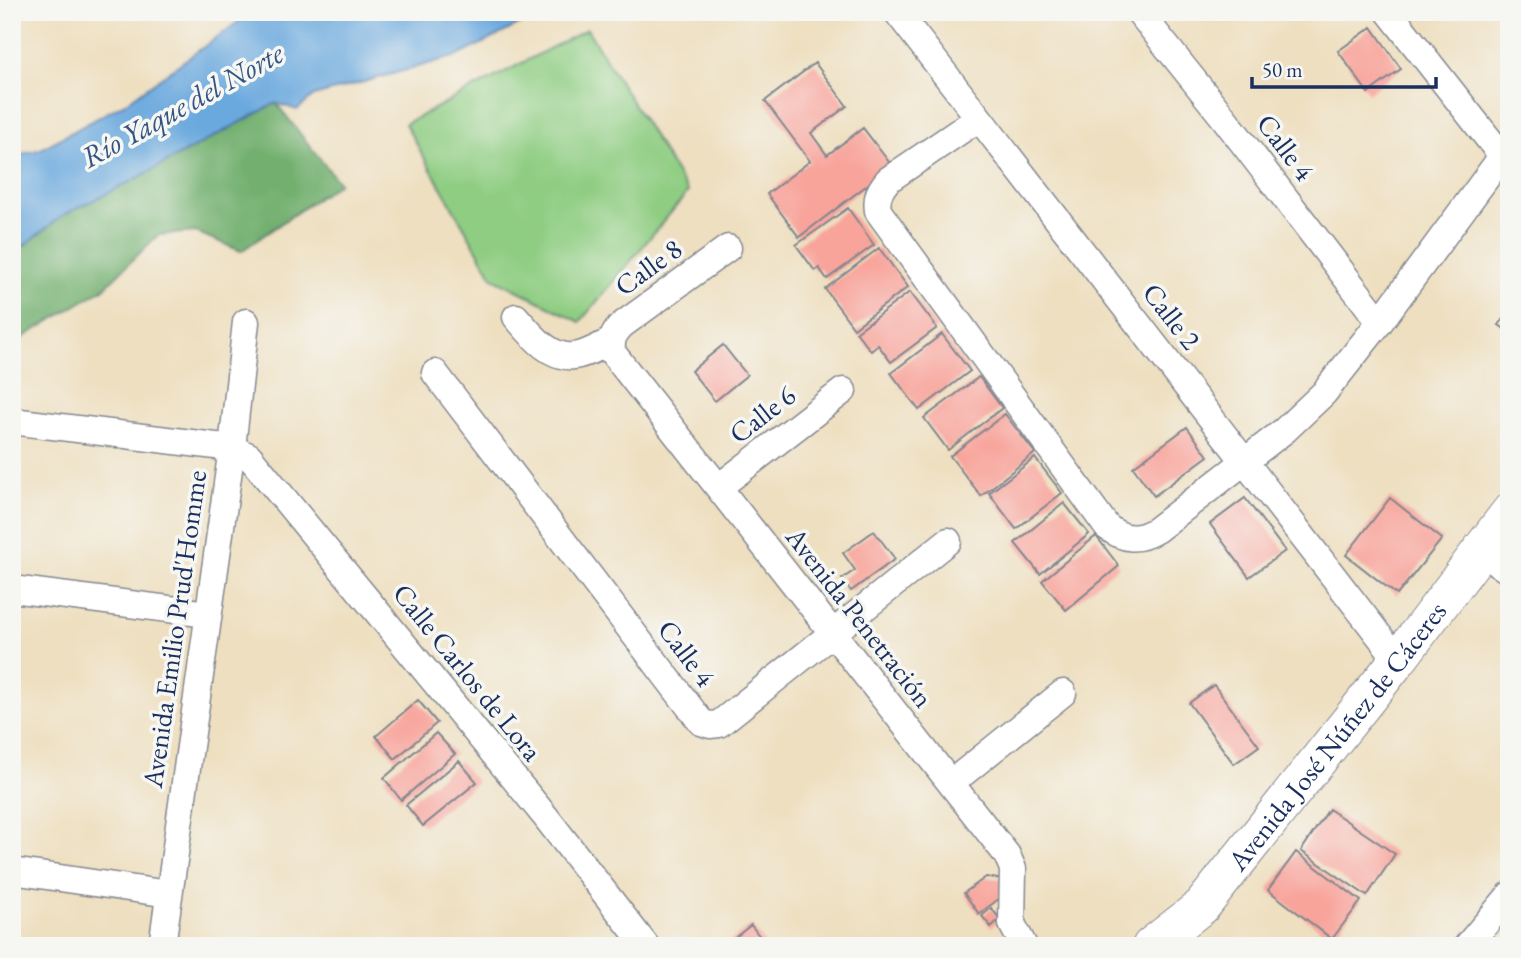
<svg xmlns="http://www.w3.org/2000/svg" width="1521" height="958" font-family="'EB Garamond',serif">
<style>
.green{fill:#8fcd82;stroke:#557e70;stroke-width:2}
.forest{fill:#73b070;stroke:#477067;stroke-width:2}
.water{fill:#6ba9de;stroke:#436c9e;stroke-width:2}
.building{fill:#f8a49b}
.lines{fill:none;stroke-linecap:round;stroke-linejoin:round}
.street-casing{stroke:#84878f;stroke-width:29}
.secondary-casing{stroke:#84878f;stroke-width:39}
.street{stroke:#fff;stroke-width:26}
.secondary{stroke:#fff;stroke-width:37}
.labels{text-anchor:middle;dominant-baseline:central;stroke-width:7;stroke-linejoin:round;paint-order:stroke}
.street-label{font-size:28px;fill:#1b2f5e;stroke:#f6f6f2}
.water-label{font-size:30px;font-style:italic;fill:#335484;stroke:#f6f6f2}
</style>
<rect width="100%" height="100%" fill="#f6f6f2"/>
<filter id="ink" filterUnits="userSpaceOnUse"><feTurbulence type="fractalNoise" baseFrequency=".0143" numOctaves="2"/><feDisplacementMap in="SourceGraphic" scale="14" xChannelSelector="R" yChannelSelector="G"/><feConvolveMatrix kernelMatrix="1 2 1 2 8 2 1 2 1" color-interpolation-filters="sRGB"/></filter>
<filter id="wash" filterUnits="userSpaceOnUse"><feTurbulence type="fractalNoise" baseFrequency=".00686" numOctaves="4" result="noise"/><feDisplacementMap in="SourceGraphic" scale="28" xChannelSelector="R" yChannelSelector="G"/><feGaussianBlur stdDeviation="1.57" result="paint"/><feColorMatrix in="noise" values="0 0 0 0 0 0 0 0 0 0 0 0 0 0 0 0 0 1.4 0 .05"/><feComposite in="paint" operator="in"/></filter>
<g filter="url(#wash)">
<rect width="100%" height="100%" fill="#eedfc0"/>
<path class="green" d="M 587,29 L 688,192 L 580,322 L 493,278 L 405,124 Z"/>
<path class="forest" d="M 276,103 L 339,183 L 241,251 L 196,232 L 158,235 L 103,289 L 12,344 L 12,250 L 24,246 L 63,215 L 134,180 Z"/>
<path class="water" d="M 252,12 L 543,12 L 460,55 L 314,96 L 297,110 L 276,103 L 134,180 L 63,215 L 23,246 L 12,250 L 12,157 L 41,149 L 127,102 Z"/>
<g id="blocks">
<path class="building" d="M 1372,27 L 1401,69 L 1368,93 L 1338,51 Z
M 815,63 L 847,106 L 811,133 L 827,155 L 863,128 L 892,166 L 799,237 L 767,194 L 810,161 L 765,101 Z
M 848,208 L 874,245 L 827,279 L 819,268 L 815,271 L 796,245 Z
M 879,248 L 908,287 L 854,328 L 825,289 Z
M 910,292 L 937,328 L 891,362 L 878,345 L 871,351 L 856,332 Z
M 1509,312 L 1509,332 L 1499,325 Z
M 942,334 L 970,371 L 919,410 L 891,373 Z
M 723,345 L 747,375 L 715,401 L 691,371 Z
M 979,377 L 1002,408 L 948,450 L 924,418 Z
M 1005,414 L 1035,453 L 981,496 L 950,456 Z
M 1187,427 L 1208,456 L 1154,496 L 1133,467 Z
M 1035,458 L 1062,493 L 1016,529 L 989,493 Z
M 1245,498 L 1285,551 L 1249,577 L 1210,524 Z
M 1390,498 L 1442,539 L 1397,595 L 1346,555 Z
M 1064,503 L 1089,534 L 1040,574 L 1015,543 Z
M 874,531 L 895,559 L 851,591 L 842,579 L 855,570 L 843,553 Z
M 1096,536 L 1119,566 L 1066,610 L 1042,581 Z
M 1214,685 L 1259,746 L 1234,764 L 1189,703 Z
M 418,700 L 437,723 L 395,759 L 376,736 Z
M 436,733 L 455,754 L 401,800 L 384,778 Z
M 459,761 L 477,782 L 423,826 L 406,805 Z
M 1329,809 L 1395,854 L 1367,896 L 1301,851 Z
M 1296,852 L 1361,901 L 1332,939 L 1268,890 Z
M 986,877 L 1004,880 L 1000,898 L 979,914 L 964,893 Z
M 991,908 L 1000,919 L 991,927 L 982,916 Z
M 751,925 L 767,946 L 724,946 Z"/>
</g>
</g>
<g filter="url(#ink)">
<use href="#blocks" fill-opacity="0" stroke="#84878f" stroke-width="2"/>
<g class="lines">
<g class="street-casing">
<path id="street" d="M 897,12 L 1398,660
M 1139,12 L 1224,118 L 1380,322
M 1389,12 L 1502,156
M 979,118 L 888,180 C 879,191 876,197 878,211 L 1107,527 C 1124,540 1138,541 1156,530 L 1285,430 L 1324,393 L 1380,322 L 1509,147
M 728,248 L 622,325 C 613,334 611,340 612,352 L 1007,855 L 1013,869 L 1012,924 L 1024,946
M 516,317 C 530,333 549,359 574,356 C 586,355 600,346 611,341
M 435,373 L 701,722 L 710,725 L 719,724 L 948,541
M 12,421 L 232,448 L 249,456 L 545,816 L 646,946
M 719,487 L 843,391
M 1480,551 L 1509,571
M 12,589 L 208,614
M 951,783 L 1063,693
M 12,871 L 169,894
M 162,946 L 232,448 L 246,322
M 1467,946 L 1509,896"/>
</g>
<g class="secondary-casing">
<g id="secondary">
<path id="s1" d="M 1151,946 L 1202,906 L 1398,660 L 1509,513"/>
</g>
</g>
<use href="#street" class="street"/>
<use href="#secondary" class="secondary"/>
</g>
</g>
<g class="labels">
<g class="street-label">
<text transform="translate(1286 147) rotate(53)">Calle 4</text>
<text transform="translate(648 267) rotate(-36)">Calle 8</text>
<text transform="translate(1172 316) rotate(52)">Calle 2</text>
<text transform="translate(762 414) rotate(-38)">Calle 6</text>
<text transform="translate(860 617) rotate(52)">Avenida Penetración</text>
<text transform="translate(174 629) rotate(-82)">Avenida Emilio Prud'Homme</text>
<text transform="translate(687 653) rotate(53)">Calle 4</text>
<text transform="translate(468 672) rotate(51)">Calle Carlos de Lora</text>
<text stroke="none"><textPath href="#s1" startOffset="282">Avenida José Núñez de Cáceres</textPath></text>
</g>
<g class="water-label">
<text transform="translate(182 105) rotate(-29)">Río Yaque del Norte</text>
</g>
</g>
<rect width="1521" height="958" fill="none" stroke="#f6f6f2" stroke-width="42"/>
<path d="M1252 77v10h184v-10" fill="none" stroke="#1b2f5e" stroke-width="3.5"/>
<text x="1262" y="77" font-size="21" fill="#1b2f5e" stroke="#f6f6f2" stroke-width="5" paint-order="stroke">50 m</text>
</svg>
